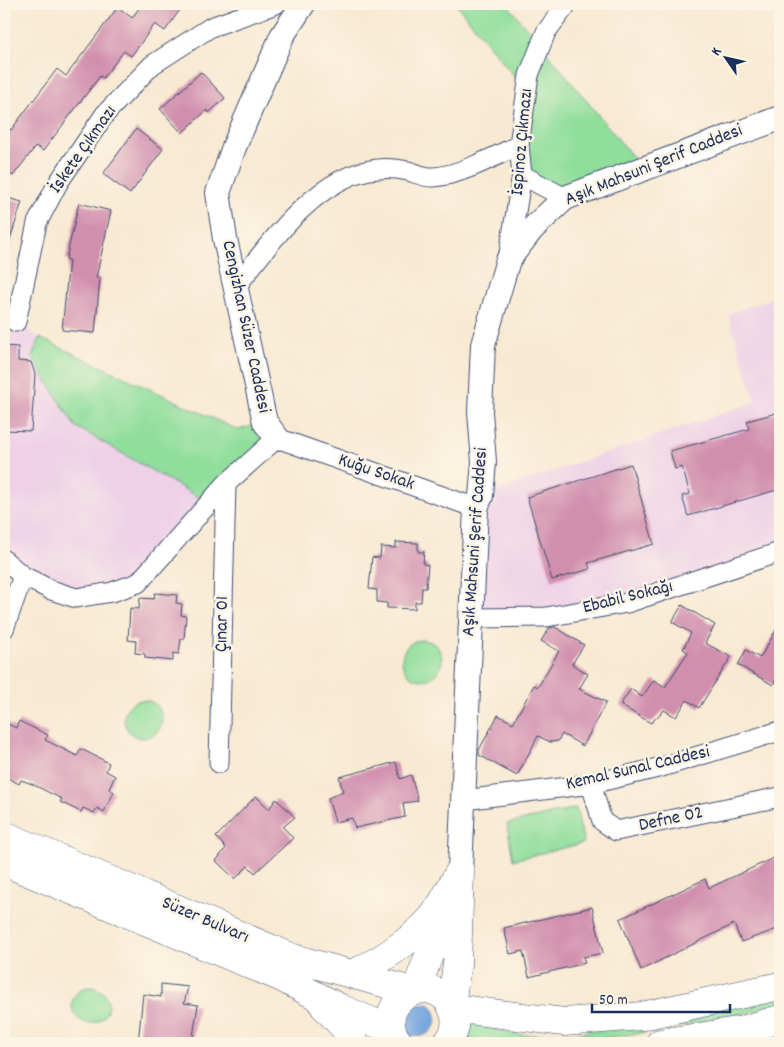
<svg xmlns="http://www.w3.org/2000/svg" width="784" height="1047" font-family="Dekko,sans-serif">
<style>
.built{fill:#eed0e7}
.green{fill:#90de9c;stroke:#56867d}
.water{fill:#75a5df;stroke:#486a9e}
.building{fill:#d18fae}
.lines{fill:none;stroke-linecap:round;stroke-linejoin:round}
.minor-casing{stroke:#3c4b6f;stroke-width:21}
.tertiary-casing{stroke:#3c4b6f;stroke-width:26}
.secondary-casing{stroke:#3c4b6f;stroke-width:29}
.minor{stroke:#fff;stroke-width:19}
.tertiary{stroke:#fff;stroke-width:24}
.secondary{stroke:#fff;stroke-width:28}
.labels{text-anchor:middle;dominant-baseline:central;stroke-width:5;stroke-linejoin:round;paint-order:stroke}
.street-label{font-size:19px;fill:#1b2f5e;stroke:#fcf5e5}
</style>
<rect width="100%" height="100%" fill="#fcf5e5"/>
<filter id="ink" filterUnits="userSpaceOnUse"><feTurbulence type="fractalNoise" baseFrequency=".02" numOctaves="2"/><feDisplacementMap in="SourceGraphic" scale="10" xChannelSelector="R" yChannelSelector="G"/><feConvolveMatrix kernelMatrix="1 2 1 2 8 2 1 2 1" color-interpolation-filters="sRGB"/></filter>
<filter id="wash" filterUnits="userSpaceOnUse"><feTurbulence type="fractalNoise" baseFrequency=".0096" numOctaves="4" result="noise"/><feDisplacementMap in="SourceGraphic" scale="20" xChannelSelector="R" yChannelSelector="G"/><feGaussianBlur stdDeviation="1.12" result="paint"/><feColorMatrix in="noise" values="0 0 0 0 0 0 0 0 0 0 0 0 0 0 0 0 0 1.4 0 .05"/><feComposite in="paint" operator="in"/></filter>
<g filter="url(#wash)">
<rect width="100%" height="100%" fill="#f8e9d2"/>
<path class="built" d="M 780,295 L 780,552 L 627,603 L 472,618 L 481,496 L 755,402 L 728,314 Z
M 4,318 L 16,322 L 40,338 L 32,357 L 154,472 L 210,504 L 138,583 L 76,598 L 4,560 Z"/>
<path class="green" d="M 456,4 L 507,4 L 642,168 L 565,198 L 522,175 L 526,91 Z
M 40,338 L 238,430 L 265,422 L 277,438 L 210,504 L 75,426 L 32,357 Z
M402 660a20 20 0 1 1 40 0a20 20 0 1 1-40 0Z
M124 719a19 19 0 1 1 38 0a19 19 0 1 1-38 0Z
M 576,808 L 584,843 L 513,860 L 507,824 Z
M72 1005a18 18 0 1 1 36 0a18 18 0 1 1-36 0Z
M 780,996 L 780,1006 L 668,1029 L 569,1043 L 453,1043 L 462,1021 L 519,1035 L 580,1033 Z"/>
<path class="water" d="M 428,1003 C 447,1019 430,1044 407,1034 L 401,1012 L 404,1006 Z"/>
<g id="blocks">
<path class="building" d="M 142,4 L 184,4 L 165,31 L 155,24 L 131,56 L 124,51 L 103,78 L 100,76 L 43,151 L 36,146 L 13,176 L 4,169 L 4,124 L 11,130 L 57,69 L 66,76 L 118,7 L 132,18 Z
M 201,72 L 225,98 L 209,113 L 207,110 L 182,133 L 160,109 Z
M 136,129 L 163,149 L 130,194 L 103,174 Z
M 4,197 L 22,202 L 7,249 L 4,248 Z
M 79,203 L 111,211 L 96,278 L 100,278 L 95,333 L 62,330 L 69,260 L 66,259 Z
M 4,346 L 18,347 L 18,361 L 31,362 L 35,374 L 31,431 L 4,430 Z
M 780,412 L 780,489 L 688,516 L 682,496 L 690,494 L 682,467 L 675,469 L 670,451 L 749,429 L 747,421 Z
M 631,464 L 654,544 L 588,563 L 590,569 L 552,580 L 527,497 Z
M 396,542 L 418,543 L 418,552 L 424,552 L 423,564 L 428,565 L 426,588 L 422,588 L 421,602 L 415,602 L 415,609 L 387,608 L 387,603 L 377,602 L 377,590 L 369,589 L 372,557 L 380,558 L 381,547 L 396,548 Z
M 155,593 L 177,595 L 176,603 L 182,604 L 181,615 L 186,616 L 184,639 L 181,639 L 179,654 L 173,653 L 173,661 L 145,658 L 145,654 L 135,653 L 136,641 L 128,640 L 130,608 L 139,609 L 140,598 L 154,599 Z
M 682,605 L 715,625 L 705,643 L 731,657 L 699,708 L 687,700 L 676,717 L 664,710 L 651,723 L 620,705 L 631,689 L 642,697 L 654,680 L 665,687 L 688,652 L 683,649 L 691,633 L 672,622 Z
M 780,623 L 780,673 L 773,685 L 738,665 L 746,650 L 760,658 Z
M 555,627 L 584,645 L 572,664 L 588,674 L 579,689 L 606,702 L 583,746 L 562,734 L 558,741 L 550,742 L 538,736 L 517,776 L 479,755 L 479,750 L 498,715 L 513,723 L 534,685 L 538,687 L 559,651 L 541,641 L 549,628 Z
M 19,721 L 48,735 L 45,740 L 77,756 L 81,749 L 109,763 L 106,771 L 115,776 L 109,789 L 114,792 L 104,812 L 97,808 L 94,813 L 83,808 L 81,812 L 60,802 L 62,799 L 32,784 L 21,780 L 19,784 L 4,776 L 4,722 L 16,728 Z
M 396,762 L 400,779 L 411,775 L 418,801 L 403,803 L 405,817 L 355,828 L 352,818 L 335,822 L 328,798 L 343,791 L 339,777 Z
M 256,796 L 269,809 L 276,799 L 295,817 L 283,827 L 293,838 L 255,873 L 248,866 L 235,879 L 216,861 L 226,848 L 216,837 Z
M 780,855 L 780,928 L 741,942 L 734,924 L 641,970 L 620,919 L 705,879 L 709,888 Z
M 592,907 L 603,953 L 583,957 L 585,963 L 529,977 L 523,951 L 510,954 L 504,928 Z
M 161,984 L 188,987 L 184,1003 L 198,1005 L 192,1043 L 138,1043 L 143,994 L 161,997 Z"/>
</g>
</g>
<g filter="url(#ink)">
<use href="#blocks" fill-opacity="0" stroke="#3c4b6f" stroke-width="1"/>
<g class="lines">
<g class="minor-casing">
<path id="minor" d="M 522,175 L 565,198
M 508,260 L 522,175 L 519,145 L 529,75 L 546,32 L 567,4
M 236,287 C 268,245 319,173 378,169 C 387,168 399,169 408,171 C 416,173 426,178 434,177 C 460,175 496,156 519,145
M 16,322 L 37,223 L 58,183 L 105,114 L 152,65 L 211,27 L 276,4
M 4,560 L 23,576 L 51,590 L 76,598 L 112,592 L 138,583 L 226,484 L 277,438 L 476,508
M 472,618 L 546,617 L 627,603 L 780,552
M 4,629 L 23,576
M 219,763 L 226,484
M 591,784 L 602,821 L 616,831 L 780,797
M 464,800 L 591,784 L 662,767 L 780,731"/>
</g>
<g class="tertiary-casing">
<path id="tertiary" d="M 277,438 L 265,422 L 225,239 L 218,193 L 234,147 L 282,36 L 303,4
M 460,871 L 476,508 L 481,496 L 484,462 L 480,412 L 483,345 L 508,260 L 532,229 L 565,198 L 780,118"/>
</g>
<g class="secondary-casing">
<path id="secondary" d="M 4,835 L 293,958 L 412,991
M 4,862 L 280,977 L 340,1008 L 392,1030
M 352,974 C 379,962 409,942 429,921 C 442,907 450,887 460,871
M 416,990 L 448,905
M 451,1004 L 457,965 L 460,871
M 324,1006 L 349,1033 L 355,1043
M 452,1008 L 564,1022 L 642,1016 L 780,986
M 399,1043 C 367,1002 436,965 453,1010 C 458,1022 455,1034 447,1043
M 660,1043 L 743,1030 L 780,1019"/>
</g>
<use href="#minor" class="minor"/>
<use href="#tertiary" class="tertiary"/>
<use href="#secondary" class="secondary"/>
</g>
</g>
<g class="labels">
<g class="street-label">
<text transform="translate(523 142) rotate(-85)">İspinoz Çıkmazı</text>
<text transform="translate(84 150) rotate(-55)">İskete Çıkmazı</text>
<text transform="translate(654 166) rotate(-22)">Aşık Mahsuni Şerif Caddesi</text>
<text transform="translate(245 327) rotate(78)">Cengizhan Süzer Caddesi</text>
<text transform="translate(376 473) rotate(19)">Kuğu Sokak</text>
<text transform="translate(476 542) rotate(-86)">Aşık Mahsuni Şerif Caddesi</text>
<text transform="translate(628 598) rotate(-14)">Ebabil Sokağı</text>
<text transform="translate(223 624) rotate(-89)">Çınar 01</text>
<text transform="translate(638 769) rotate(-13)">Kemal Sunal Caddesi</text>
<text transform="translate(671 820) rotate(-12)">Defne 02</text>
<text transform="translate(205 921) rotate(23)">Süzer Bulvarı</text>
</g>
</g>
<rect width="784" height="1047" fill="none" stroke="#fcf5e5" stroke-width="20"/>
<g transform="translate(726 58) rotate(304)" stroke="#fcf5e5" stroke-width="4" paint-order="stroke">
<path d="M0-4L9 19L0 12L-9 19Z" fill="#1b2f5e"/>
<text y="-8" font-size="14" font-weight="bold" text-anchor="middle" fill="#1b2f5e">K</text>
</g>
<path d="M592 1004v8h138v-8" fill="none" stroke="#1b2f5e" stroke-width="2.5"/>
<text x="599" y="1004" font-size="15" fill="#1b2f5e" stroke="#fcf5e5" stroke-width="4" paint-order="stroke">50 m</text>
</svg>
